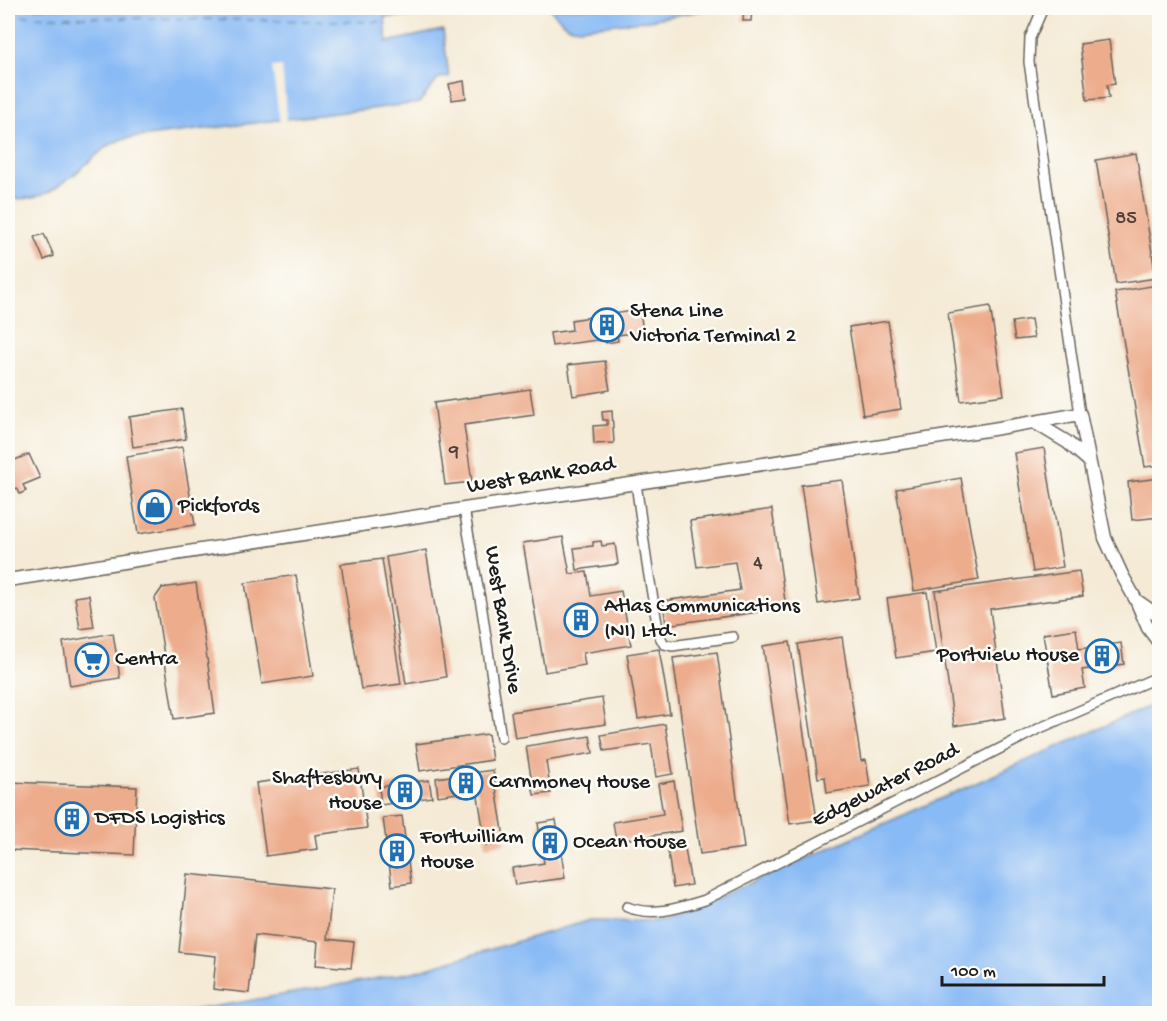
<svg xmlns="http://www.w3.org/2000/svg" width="1167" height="1021" font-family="'Gochi Hand',sans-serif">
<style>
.water{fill:#88baf5;stroke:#526b88;stroke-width:1.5}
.pier{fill:#f4ead5}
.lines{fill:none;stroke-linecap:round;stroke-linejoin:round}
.ferry{stroke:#475b73;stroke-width:1.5;stroke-dasharray:8 6;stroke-linecap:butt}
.building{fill:#edac8c}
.street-casing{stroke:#68645d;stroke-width:12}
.secondary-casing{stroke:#68645d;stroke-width:15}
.street{stroke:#fff;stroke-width:9}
.secondary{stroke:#fff;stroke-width:12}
.labels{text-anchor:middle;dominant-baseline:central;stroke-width:5;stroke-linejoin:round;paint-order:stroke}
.number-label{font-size:20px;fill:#504038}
.poi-label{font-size:22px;fill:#1c1c1c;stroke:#fdfcf7;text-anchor:start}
.street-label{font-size:22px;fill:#1c1c1c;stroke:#fdfcf7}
</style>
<rect width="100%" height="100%" fill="#fdfcf7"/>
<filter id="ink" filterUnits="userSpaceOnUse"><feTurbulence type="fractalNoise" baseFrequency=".0167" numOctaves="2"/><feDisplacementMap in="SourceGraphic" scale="12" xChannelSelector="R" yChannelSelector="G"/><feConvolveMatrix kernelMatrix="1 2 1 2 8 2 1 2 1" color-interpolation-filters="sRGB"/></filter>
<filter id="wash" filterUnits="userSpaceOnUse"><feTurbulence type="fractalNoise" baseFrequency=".008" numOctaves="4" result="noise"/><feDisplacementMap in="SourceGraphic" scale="24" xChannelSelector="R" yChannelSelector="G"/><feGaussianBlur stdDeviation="1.35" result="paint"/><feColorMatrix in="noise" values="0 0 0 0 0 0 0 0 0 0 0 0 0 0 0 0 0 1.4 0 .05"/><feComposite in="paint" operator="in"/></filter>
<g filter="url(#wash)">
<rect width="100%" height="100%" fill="#f4ead5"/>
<path class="water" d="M 8,8 L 436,8 L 436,16 L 385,17 L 387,42 L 443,30 L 449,77 L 439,78 L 419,103 L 122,139 L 106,147 L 74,175 L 49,192 L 33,198 L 15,199 L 8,182 Z
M 549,8 L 716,8 L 643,21 L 579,28 L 567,26 Z
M 1159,702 L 1159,1013 L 172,1014 L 413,972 L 590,920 L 664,921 Z"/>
<path class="pier" d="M 282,66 L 287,122 L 280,123 L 272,67 Z"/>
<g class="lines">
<path class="ferry" d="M 8,16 L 385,22"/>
</g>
<g id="blocks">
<path class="building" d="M 744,8 L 752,8 L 751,21 L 743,21 Z
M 1109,40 L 1115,84 L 1107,85 L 1109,98 L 1087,100 L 1080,44 Z
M 464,81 L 466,98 L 452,100 L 449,84 Z
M 1136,153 L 1156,278 L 1116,284 L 1096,160 Z
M 44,234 L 54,256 L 44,260 L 34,237 Z
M 1157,285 L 1160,298 L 1160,465 L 1145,467 L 1115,292 Z
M 990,306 L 1004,395 L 961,401 L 948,313 Z
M 640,310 L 643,332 L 617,335 L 618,341 L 606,343 L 605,339 L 552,346 L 550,333 L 572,330 L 571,320 Z
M 1031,319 L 1034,338 L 1015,340 L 1012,322 Z
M 888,321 L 901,409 L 863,415 L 849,327 Z
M 605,361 L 610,390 L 573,396 L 568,365 Z
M 530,389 L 534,415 L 464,425 L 472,482 L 445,485 L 434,403 Z
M 182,409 L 186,439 L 133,447 L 129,417 Z
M 612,411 L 614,443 L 594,444 L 593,426 L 607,425 L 607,420 L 603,420 L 602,412 Z
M 182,447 L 195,525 L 138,534 L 126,456 Z
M 1044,448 L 1063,567 L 1033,572 L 1014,453 Z
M 29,454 L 40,478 L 23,485 L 26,491 L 20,494 L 17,488 L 10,491 L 8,485 L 8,463 Z
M 961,478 L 979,580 L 914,591 L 896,489 Z
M 1160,478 L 1160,517 L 1132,520 L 1128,482 Z
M 842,480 L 859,598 L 818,604 L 801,485 Z
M 772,509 L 786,608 L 666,625 L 663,601 L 740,590 L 735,562 L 697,567 L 690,521 Z
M 563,537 L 570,574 L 587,572 L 591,596 L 621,591 L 631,645 L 583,653 L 585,665 L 545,672 L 523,543 Z
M 601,541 L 602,546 L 615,544 L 618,564 L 577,570 L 574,548 L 593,546 L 593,542 Z
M 426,550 L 446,677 L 406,684 L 386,557 Z
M 382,559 L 401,684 L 361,689 L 341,564 Z
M 1079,571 L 1083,596 L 990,609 L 1005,718 L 954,726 L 935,591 Z
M 296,575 L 313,676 L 262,684 L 245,583 Z
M 196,583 L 215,713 L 174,719 L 155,598 L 162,588 Z
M 927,592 L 936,652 L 896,658 L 887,598 Z
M 89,595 L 94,627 L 80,629 L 75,597 Z
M 1076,629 L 1079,649 L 1121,643 L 1124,664 L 1082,670 L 1085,688 L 1053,694 L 1043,634 Z
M 113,633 L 120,678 L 70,686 L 63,642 Z
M 842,637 L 861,761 L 866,760 L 870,786 L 827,793 L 825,777 L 818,778 L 798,644 Z
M 790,642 L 817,820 L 790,824 L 763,646 Z
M 659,649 L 670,714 L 638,719 L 627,654 Z
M 717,652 L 744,848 L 700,854 L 673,658 Z
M 602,698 L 606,724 L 515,738 L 511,712 Z
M 665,724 L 673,774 L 656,777 L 651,744 L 604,751 L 601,735 Z
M 488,734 L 492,760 L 420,771 L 416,744 Z
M 590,736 L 593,753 L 546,761 L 551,793 L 534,795 L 526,746 Z
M 359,769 L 367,828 L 315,835 L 317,849 L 266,856 L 256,783 Z
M 493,770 L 505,843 L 486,846 L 477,790 L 438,796 L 436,778 Z
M 429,780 L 432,797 L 381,805 L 379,787 Z
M 674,781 L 682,831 L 616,841 L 613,822 L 663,814 L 658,784 Z
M 8,782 L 137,787 L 134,855 L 8,850 Z
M 402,816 L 411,883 L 392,886 L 383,818 Z
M 556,820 L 565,878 L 515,885 L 512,868 L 544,863 L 538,823 Z
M 684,842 L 691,885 L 673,888 L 667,844 Z
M 187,874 L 332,889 L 327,939 L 354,942 L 351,968 L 316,965 L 318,942 L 255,935 L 249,993 L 213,989 L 216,956 L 179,952 Z"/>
</g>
</g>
<g filter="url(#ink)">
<use href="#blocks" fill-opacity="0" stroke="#68645d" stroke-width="1.5"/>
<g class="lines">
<g class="street-casing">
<path id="street" d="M 1043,8 L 1030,38 L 1029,62 L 1080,414
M 636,483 L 647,564 L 659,635 L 664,644 L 672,646 L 733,637
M 464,509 L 482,610 L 501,738
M 627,907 C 653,917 679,908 705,900 L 1040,728 L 1160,676"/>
</g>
<g class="secondary-casing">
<path id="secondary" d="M 1034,422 L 1067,442 L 1089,461
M 8,580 L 464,509 L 876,447 L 993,429 L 1080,414 L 1105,538 L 1122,575 L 1136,600 L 1148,628 L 1160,644
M 1137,601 L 1160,617"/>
</g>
<use href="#street" class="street"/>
<use href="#secondary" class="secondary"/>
</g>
</g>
<defs>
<g id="building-ring" transform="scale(1.725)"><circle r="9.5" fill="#fdfcf7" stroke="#1f6fb2" stroke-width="1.5"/><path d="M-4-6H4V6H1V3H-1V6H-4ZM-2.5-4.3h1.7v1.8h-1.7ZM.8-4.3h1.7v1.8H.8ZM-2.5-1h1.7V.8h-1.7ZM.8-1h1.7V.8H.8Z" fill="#1f6fb2"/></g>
<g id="shop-ring" transform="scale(1.725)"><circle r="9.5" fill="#fdfcf7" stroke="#1f6fb2" stroke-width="1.5"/><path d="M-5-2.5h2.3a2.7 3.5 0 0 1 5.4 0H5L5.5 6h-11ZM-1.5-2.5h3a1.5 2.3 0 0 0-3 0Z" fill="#1f6fb2"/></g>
<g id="supermarket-ring" transform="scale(1.725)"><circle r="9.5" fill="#fdfcf7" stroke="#1f6fb2" stroke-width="1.5"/><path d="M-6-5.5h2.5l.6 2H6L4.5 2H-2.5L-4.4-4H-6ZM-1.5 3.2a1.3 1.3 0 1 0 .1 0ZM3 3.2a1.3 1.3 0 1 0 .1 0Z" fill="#1f6fb2"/></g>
</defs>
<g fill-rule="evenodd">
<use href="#building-ring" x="607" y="325"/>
<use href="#shop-ring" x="155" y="507"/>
<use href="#building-ring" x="581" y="620"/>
<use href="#building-ring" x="1102" y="656"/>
<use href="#supermarket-ring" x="92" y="660"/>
<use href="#building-ring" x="466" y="783"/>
<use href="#building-ring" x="405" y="792"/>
<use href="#building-ring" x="72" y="819"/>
<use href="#building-ring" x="550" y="843"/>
<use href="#building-ring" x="397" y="851"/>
</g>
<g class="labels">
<g class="number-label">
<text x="1126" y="219">85</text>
<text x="454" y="453">9</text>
<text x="758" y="564">4</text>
</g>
<g class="poi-label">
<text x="630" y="312">Stena Line<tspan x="630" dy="25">Victoria Terminal 2</tspan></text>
<text x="178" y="507">Pickfords</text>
<text x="604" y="607">Atlas Communications<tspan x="604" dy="25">(NI) Ltd.</tspan></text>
<text x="1079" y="656" text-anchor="end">Portview House</text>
<text x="115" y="660">Centra</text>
<text x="382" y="779" text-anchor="end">Shaftesbury<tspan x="382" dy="25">House</tspan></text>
<text x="489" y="783">Carnmoney House</text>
<text x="95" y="819">DFDS Logistics</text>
<text x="420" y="838">Fortwilliam<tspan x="420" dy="25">House</tspan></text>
<text x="573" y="843">Ocean House</text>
</g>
<g class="street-label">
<text transform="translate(541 476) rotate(-9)">West Bank Road</text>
<text transform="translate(502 620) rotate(81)">West Bank Drive</text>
<text transform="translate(886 786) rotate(-27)">Edgewater Road</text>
</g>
</g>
<rect width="1167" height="1021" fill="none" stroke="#fdfcf7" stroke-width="30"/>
<path d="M942 976v9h162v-9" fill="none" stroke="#1c1c1c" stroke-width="3"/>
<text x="951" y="976" font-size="18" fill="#1c1c1c" stroke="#fdfcf7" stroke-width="4.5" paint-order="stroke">100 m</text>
</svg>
